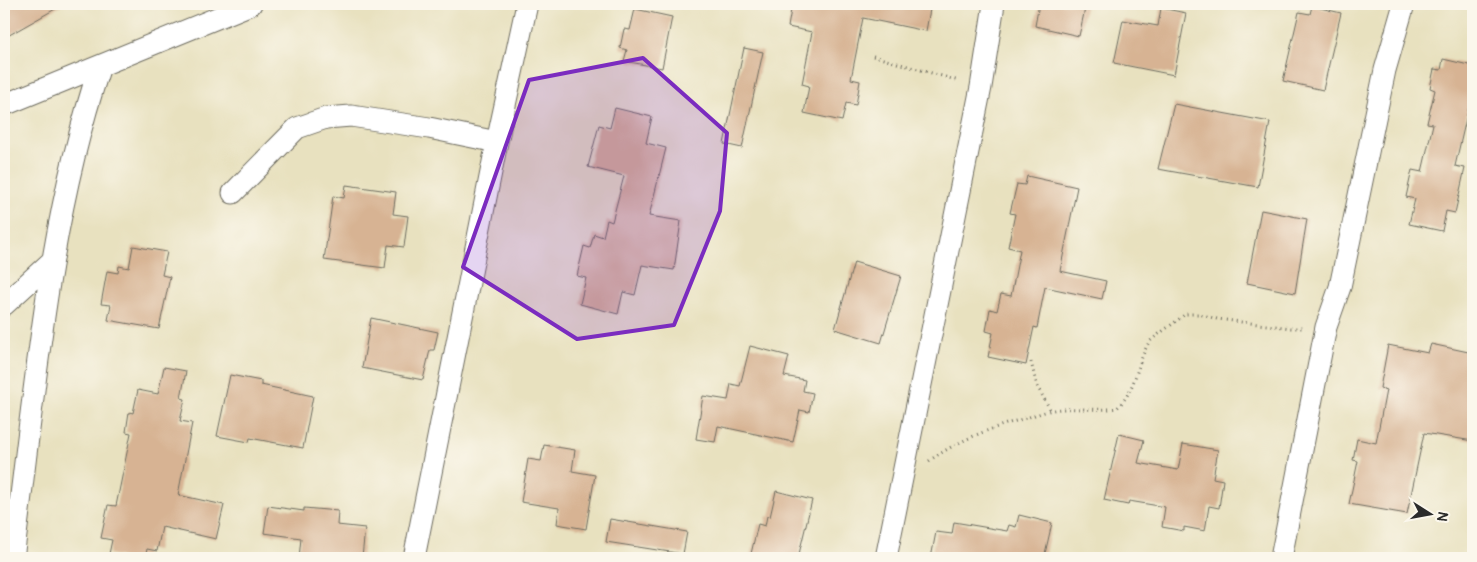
<svg xmlns="http://www.w3.org/2000/svg" width="1477" height="562" font-family="Pangolin,sans-serif">
<style>
.building{fill:#d7b393}
.lines{fill:none;stroke-linecap:round;stroke-linejoin:round}
.minor-casing{stroke:#6d6b5f;stroke-width:23}
.path{stroke:#6d6b5f;stroke-width:3;stroke-dasharray:1 4;stroke-linecap:butt}
.minor{stroke:#fff;stroke-width:21}
.marked{fill:#7b2cbf;fill-opacity:0.2;stroke:#7b2cbf;stroke-width:4;stroke-linejoin:round}
</style>
<rect width="100%" height="100%" fill="#fbf7ec"/>
<filter id="ink" filterUnits="userSpaceOnUse"><feTurbulence type="fractalNoise" baseFrequency=".02" numOctaves="2"/><feDisplacementMap in="SourceGraphic" scale="10" xChannelSelector="R" yChannelSelector="G"/><feConvolveMatrix kernelMatrix="1 2 1 2 8 2 1 2 1" color-interpolation-filters="sRGB"/></filter>
<filter id="wash" filterUnits="userSpaceOnUse"><feTurbulence type="fractalNoise" baseFrequency=".0096" numOctaves="4" result="noise"/><feDisplacementMap in="SourceGraphic" scale="20" xChannelSelector="R" yChannelSelector="G"/><feGaussianBlur stdDeviation="1.12" result="paint"/><feColorMatrix in="noise" values="0 0 0 0 0 0 0 0 0 0 0 0 0 0 0 0 0 1.4 0 .05"/><feComposite in="paint" operator="in"/></filter>
<g filter="url(#wash)">
<rect width="100%" height="100%" fill="#e8e1bf"/>
<g id="blocks">
<path class="building" d="M 4,4 L 64,4 L 4,38 Z
M 792,4 L 931,4 L 926,31 L 863,18 L 851,79 L 860,81 L 856,105 L 846,103 L 842,121 L 804,113 L 809,86 L 802,84 L 812,32 L 788,27 Z
M 1039,4 L 1086,4 L 1079,36 L 1035,26 Z
M 1312,6 L 1341,13 L 1323,90 L 1283,81 L 1299,12 L 1310,14 Z
M 1161,8 L 1186,13 L 1174,75 L 1114,63 L 1123,20 L 1158,26 Z
M 635,9 L 672,17 L 662,68 L 624,61 L 627,50 L 620,48 L 624,29 L 630,30 Z
M 744,48 L 763,52 L 742,148 L 724,144 Z
M 1443,59 L 1473,66 L 1473,107 L 1469,106 L 1455,166 L 1465,168 L 1455,213 L 1446,211 L 1442,231 L 1409,224 L 1415,199 L 1406,197 L 1412,170 L 1422,172 L 1433,124 L 1427,123 L 1435,90 L 1430,88 L 1434,69 L 1441,70 Z
M 1174,104 L 1270,122 L 1258,187 L 1158,169 Z
M 615,108 L 652,117 L 646,143 L 666,148 L 649,216 L 681,221 L 674,270 L 642,265 L 635,295 L 623,292 L 618,314 L 580,304 L 586,278 L 577,276 L 584,246 L 590,248 L 594,234 L 603,237 L 607,220 L 612,222 L 624,176 L 588,167 L 599,125 L 610,128 Z
M 1027,176 L 1077,187 L 1060,271 L 1106,281 L 1102,299 L 1045,287 L 1037,328 L 1034,327 L 1026,365 L 988,357 L 993,333 L 986,331 L 990,309 L 997,311 L 1001,294 L 1011,296 L 1020,250 L 1008,247 L 1015,214 L 1010,213 L 1017,184 L 1025,185 Z
M 346,185 L 396,192 L 393,214 L 408,216 L 404,247 L 388,245 L 385,268 L 324,260 L 333,196 L 344,198 Z
M 1261,210 L 1307,219 L 1295,293 L 1247,283 Z
M 133,246 L 167,252 L 162,275 L 170,277 L 159,329 L 108,320 L 111,305 L 101,304 L 107,271 L 118,273 L 119,266 L 129,268 Z
M 854,262 L 901,276 L 881,343 L 835,329 Z
M 371,318 L 438,332 L 434,350 L 430,350 L 423,380 L 362,368 Z
M 1431,344 L 1473,353 L 1473,441 L 1424,433 L 1407,514 L 1349,504 L 1358,461 L 1353,460 L 1357,439 L 1376,443 L 1386,390 L 1380,388 L 1388,345 L 1428,353 Z
M 750,346 L 789,356 L 784,376 L 805,380 L 803,391 L 813,393 L 809,412 L 800,410 L 793,442 L 718,426 L 715,442 L 696,439 L 703,396 L 728,400 L 731,384 L 740,386 Z
M 164,367 L 186,371 L 181,398 L 185,399 L 180,421 L 192,423 L 178,495 L 224,505 L 216,539 L 162,527 L 157,551 L 147,549 L 145,558 L 126,558 L 109,554 L 112,540 L 101,538 L 108,505 L 116,506 L 131,433 L 126,432 L 129,412 L 133,413 L 138,390 L 158,394 Z
M 230,375 L 261,381 L 261,385 L 313,396 L 303,448 L 250,438 L 249,442 L 217,436 Z
M 1119,434 L 1144,440 L 1138,463 L 1178,470 L 1183,444 L 1218,450 L 1213,478 L 1223,480 L 1219,508 L 1209,506 L 1205,531 L 1184,527 L 1184,531 L 1162,527 L 1165,507 L 1129,501 L 1128,505 L 1104,500 Z
M 544,445 L 575,450 L 572,471 L 595,475 L 586,529 L 557,524 L 559,508 L 521,502 L 528,459 L 541,461 Z
M 776,491 L 812,500 L 798,558 L 750,558 L 758,524 L 765,526 L 767,516 L 770,517 Z
M 268,506 L 304,511 L 304,508 L 338,511 L 337,525 L 365,528 L 362,558 L 299,558 L 301,538 L 264,533 Z
M 1019,515 L 1052,523 L 1044,558 L 931,558 L 936,532 L 952,534 L 954,522 L 1007,531 L 1009,525 L 1016,527 Z
M 610,519 L 687,532 L 683,554 L 606,542 Z"/>
</g>
</g>
<g filter="url(#ink)">
<use href="#blocks" fill-opacity="0" stroke="#6d6b5f" stroke-width="1"/>
<g class="lines">
<g class="minor-casing">
<path id="minor" d="M 4,105 L 251,4
M 233,193 L 297,128 L 326,118 L 351,116 L 429,128 L 497,142
M 4,305 L 53,260
M 13,558 C 35,394 47,224 100,66
M 414,558 L 497,142 L 527,4
M 886,558 L 981,87 L 994,4
M 1281,558 L 1326,327 L 1340,287 L 1385,70 L 1404,4"/>
</g>
<path class="path" d="M 873,56 L 959,81
M 1031,362 L 1037,386 L 1051,411
M 929,461 C 957,441 986,430 1019,420 C 1034,416 1049,409 1064,409 C 1082,408 1099,411 1117,408 C 1136,390 1136,366 1148,344 C 1151,338 1177,322 1185,314 L 1199,314 L 1217,319 L 1291,328 L 1303,328"/>
<use href="#minor" class="minor"/>
</g>
</g>
<path class="marked" d="M 643,58 L 727,133 L 720,211 L 674,325 L 577,339 L 463,267 L 529,80 Z"/>
<rect width="1477" height="562" fill="none" stroke="#fbf7ec" stroke-width="20"/>
<g transform="translate(1430 514) rotate(101)" stroke="#fbf7ec" stroke-width="4" paint-order="stroke">
<path d="M0-4L9 19L0 12L-9 19Z" fill="#2b2b2b"/>
<text y="-8" font-size="14" font-weight="bold" text-anchor="middle" fill="#2b2b2b">N</text>
</g>
</svg>
